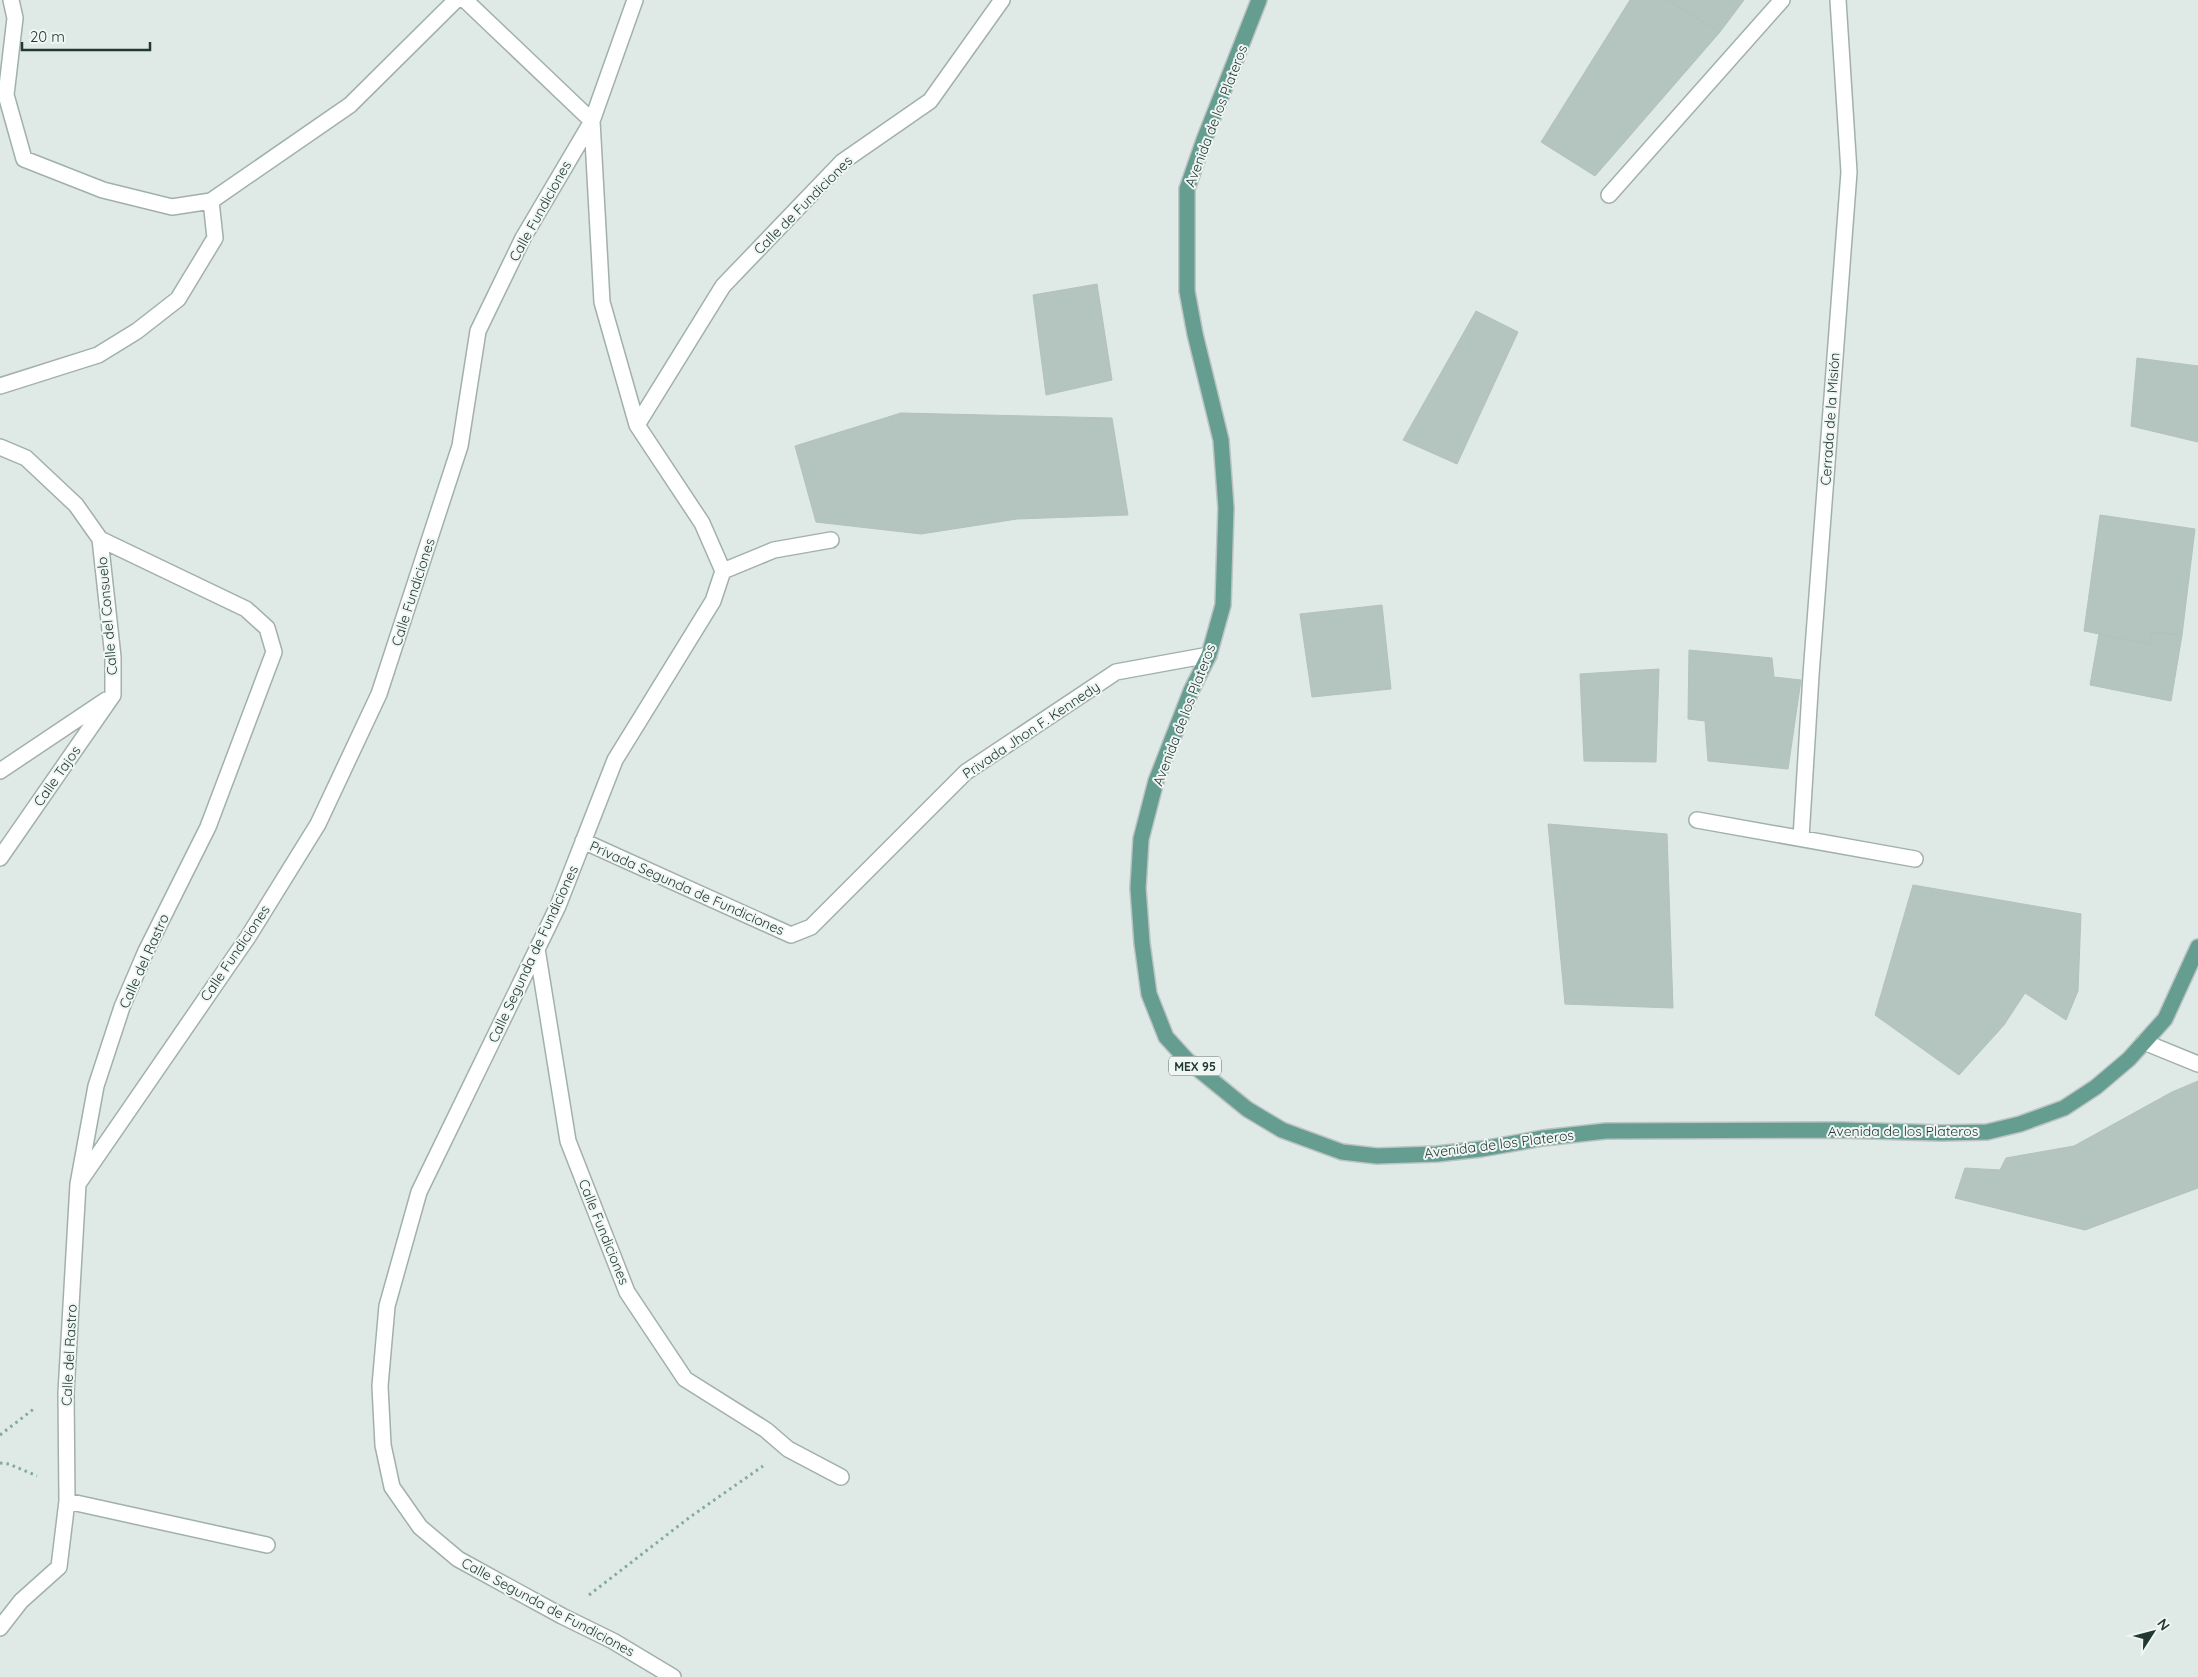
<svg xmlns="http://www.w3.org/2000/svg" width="2198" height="1677" font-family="Quicksand,sans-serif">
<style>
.building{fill:#b4c4be;stroke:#b2c2bc}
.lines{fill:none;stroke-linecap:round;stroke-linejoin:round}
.minor-casing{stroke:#a2b0ac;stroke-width:18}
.major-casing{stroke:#bcc3c2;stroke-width:18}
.path{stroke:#81aba0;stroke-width:3;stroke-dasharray:2.5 4;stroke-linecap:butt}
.minor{stroke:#fff;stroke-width:15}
.major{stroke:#659d91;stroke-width:15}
.labels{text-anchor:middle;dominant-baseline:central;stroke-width:4;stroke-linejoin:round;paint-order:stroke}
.shield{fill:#eff6f3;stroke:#5f716d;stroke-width:1}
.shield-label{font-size:12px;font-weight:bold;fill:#213833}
.street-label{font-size:14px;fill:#213833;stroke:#eff6f3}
</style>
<rect width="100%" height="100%" fill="#dfe9e5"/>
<path class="building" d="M 1630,0 L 1668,0 L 1720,32 L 1595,176 L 1541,142 Z
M 1668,0 L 1744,0 L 1720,32 Z
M 1097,284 L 1112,380 L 1046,395 L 1033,295 Z
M 1476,311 L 1518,332 L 1457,464 L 1403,440 Z
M 2137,358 L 2198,366 L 2198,442 L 2131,426 Z
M 901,413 L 1112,418 L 1128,515 L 1017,519 L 921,534 L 816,522 L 795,446 Z
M 2100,515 L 2195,529 L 2182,635 L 2152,632 L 2150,644 L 2084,631 Z
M 1382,605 L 1391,689 L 1312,697 L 1300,614 Z
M 2152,632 L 2182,635 L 2171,701 L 2090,685 L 2099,634 L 2150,644 Z
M 1689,650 L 1772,658 L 1774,677 L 1801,680 L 1788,769 L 1708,761 L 1705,721 L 1688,719 Z
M 1659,669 L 1656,762 L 1584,761 L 1580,674 Z
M 1548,824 L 1667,834 L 1673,1008 L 1565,1004 Z
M 1913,885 L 2081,914 L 2078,991 L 2066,1020 L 2025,993 L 2004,1025 L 1959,1075 L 1875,1015 Z
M 2198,1081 L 2198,1188 L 2085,1230 L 1955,1198 L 1965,1168 L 2000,1170 L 2006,1158 L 2074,1146 L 2172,1092 Z"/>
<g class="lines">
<g class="minor-casing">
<path id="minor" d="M 11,0 L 15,18 L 6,95 L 24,159 L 103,190 L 172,207 L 211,201 L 350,105 L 456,0
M 465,0 L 592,121
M 592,121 L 602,302 L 637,425 L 702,523 L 723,571 L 713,601 L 615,760 L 558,906 L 419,1192 L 387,1306 L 380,1386 L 383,1445 L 392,1487 L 420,1527 L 458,1559 L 562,1616 L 613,1641 L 673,1677
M 1609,195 L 1782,0
M 0,386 L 98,355 L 137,331 L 178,299 L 215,238 L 211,201
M 637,425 L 723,286 L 842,162 L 930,101 L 1002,0
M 0,447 L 26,458 L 76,505 L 100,539 L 113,657 L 113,695
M 723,571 L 774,550 L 831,540
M 0,771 L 106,700
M 1697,820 L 1915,859
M 1801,838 L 1811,675 L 1849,172 L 1838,0
M 583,841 L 791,935 L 811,927 L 966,772 L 1116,672 L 1209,655
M 0,858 L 113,695
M 537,949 L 568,1141 L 627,1292 L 685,1379 L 766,1430 L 788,1449 L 841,1477
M 2144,1042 L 2198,1064
M 78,1184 L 248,937 L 318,824 L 379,694 L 460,446 L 478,331 L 523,238 L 592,121 L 635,0
M 67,1501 L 267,1545
M 0,1628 L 21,1601 L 59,1567 L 67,1501 L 66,1393 L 78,1184 L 96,1086 L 122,1007 L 146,951 L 208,827 L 274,652 L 267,628 L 246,609 L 100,539"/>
</g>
<g class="major-casing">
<path id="major" d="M 1259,0 L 1204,140 L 1187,189 L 1187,291 L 1195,334 L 1221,440 L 1226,508 L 1223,605 L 1209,655 L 1191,691 L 1156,781 L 1141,839 L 1138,888 L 1142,943 L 1149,994 L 1166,1037 L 1187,1060 L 1247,1109 L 1282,1130 L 1342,1152 L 1377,1156 L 1437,1154 L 1481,1149 L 1543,1138 L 1606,1131 L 1841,1130 L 1941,1133 L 1987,1132 L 2020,1124 L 2064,1108 L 2096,1087 L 2129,1059 L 2165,1019 L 2198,947"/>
</g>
<path class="path" d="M 0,1435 L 35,1408
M 0,1463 L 9,1464 L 37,1476
M 589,1595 L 690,1517 L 763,1466"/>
<use href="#minor" class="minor"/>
<use href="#major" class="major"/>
</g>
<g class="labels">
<rect class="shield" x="1169" y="1056.5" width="52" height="19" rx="4"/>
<g class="shield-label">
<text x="1195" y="1066">MEX 95</text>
</g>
<g class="street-label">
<text transform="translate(1216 116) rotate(-69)">Avenida de los Plateros</text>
<text transform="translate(803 205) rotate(-45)">Calle de Fundiciones</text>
<text transform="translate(540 211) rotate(-61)">Calle Fundiciones</text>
<text transform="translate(1830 419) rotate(-86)">Cerrada de la Misión</text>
<text transform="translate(413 592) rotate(-72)">Calle Fundiciones</text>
<text transform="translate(107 616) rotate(-95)">Calle del Consuelo</text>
<text transform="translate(1184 715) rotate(-69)">Avenida de los Plateros</text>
<text transform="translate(1031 730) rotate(-34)">Privada Jhon F. Kennedy</text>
<text transform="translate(57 776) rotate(-55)">Calle Tajos</text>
<text transform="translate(687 888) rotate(24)">Privada Segunda de Fundiciones</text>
<text transform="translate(235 953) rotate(-56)">Calle Fundiciones</text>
<text transform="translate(533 954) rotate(-65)">Calle Segunda de Fundiciones</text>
<text transform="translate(144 961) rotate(-66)">Calle del Rastro</text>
<text x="1903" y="1131">Avenida de los Plateros</text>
<text transform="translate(1499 1144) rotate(-7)">Avenida de los Plateros</text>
<text transform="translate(604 1232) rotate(68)">Calle Fundiciones</text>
<text transform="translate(69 1355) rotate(-87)">Calle del Rastro</text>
<text transform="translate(548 1607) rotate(28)">Calle Segunda de Fundiciones</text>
</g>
</g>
<g transform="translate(2153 1632) rotate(54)" stroke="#eff6f3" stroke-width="4" paint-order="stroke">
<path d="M0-4L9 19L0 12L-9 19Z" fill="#213833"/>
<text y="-8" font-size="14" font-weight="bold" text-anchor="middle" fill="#213833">N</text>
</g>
<path d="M22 42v8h128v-8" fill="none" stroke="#213833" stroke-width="2.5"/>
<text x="30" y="42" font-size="15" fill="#213833" stroke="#eff6f3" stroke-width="4" paint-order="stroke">20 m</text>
</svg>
